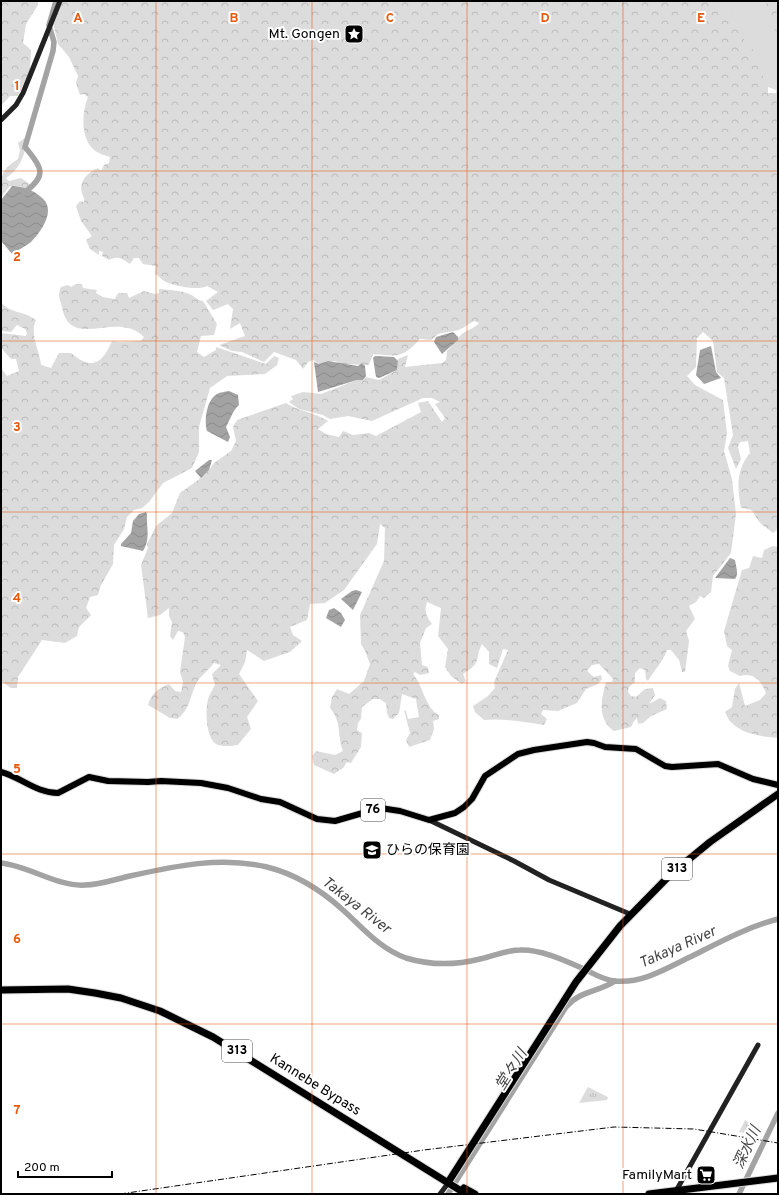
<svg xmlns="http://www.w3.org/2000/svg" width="779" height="1195" font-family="Overpass,'Noto Sans JP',sans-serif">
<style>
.grass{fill:#dcdcdc}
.forest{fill:url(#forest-crowns)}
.park{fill:url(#park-tufts)}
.water{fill:url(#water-waves)}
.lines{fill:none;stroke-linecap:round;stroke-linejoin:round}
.river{stroke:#a3a3a3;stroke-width:5.5}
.primary-casing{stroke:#dbdbdb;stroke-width:8}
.highway-casing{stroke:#dbdbdb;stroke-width:9}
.secondary{stroke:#222;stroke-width:5}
.primary{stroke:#000;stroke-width:6}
.highway{stroke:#000;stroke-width:7}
.rail{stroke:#000;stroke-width:1;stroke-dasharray:6 2 1 2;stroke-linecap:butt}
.grid{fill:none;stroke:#e8590c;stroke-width:1;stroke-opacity:0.55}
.labels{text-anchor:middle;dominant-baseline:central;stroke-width:4;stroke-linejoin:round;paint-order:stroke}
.shield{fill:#fff;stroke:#4c4c4c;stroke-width:1}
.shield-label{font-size:13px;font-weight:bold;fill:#000}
.poi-label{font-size:14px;fill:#000;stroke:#fff;text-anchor:end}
.street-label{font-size:14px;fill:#000;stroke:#fff}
.water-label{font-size:15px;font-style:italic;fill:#444;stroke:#fff}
.grid-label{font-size:13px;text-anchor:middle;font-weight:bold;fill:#e8590c;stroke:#fff;stroke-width:4;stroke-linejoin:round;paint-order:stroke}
</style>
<defs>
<pattern id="forest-crowns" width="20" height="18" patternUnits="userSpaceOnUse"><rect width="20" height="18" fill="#dcdcdc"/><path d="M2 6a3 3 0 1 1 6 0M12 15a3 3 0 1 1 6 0" fill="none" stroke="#bbb"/></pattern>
<pattern id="park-tufts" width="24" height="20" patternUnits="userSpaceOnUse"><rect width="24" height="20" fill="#dcdcdc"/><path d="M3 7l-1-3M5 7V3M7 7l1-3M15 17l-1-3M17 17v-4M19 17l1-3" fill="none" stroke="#bbb"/></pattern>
<pattern id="water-waves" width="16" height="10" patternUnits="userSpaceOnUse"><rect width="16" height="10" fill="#a3a3a3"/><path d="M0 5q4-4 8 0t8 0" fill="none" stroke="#8b8b8b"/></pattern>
</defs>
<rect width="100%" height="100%" fill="#fff"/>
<path class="grass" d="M 711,1 L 778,1 L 778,91 L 757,82 Z"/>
<path class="forest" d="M 1,1 L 38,1 L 38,5 L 26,24 L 23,43 L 31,50 L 30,70 L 18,96 L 10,96 L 1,106 Z
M 61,1 L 721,1 L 722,7 L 735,17 L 741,36 L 753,50 L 753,58 C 760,62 763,68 763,76 L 768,79 L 768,93 L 776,93 L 778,86 L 778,529 L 773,533 C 768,529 761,525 758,520 C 752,510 753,509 741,508 C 737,487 736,470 750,453 L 748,441 L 740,442 L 738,447 L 741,459 L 736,469 L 728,448 L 733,435 L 724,378 L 717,372 L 713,341 L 703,332 L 697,338 L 696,367 L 687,376 L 695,385 L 723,400 L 727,433 L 724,451 L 732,479 L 736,514 L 731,553 L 713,576 L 711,592 L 704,598 L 700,596 L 696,602 L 689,606 L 695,619 L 686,631 L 689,641 L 685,672 L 682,672 L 679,660 L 671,650 L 667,650 C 663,662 654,670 648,681 L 646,679 L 645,670 L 640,668 L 635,673 L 635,682 L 629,687 L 628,692 L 631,696 L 636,697 L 645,689 L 653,688 L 655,695 L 649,704 L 660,698 L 666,701 L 667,709 L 651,716 L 643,723 L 638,724 L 637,718 L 634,721 L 631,727 L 614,731 C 597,719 601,700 606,682 L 612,682 L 613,679 L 599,664 L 592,665 L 587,671 L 594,677 L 601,675 L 602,679 L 598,684 L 586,689 L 577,703 L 558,711 L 543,710 L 541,714 L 547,719 L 544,725 C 524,722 504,718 484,720 L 475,712 L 473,706 L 488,696 L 495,688 L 494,682 L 508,650 L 503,649 L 497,668 L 489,664 L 489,652 L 482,644 C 474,659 483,662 463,674 L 466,681 L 462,684 L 451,676 L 445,667 L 448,649 L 438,636 L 441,608 L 427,602 C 424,611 426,617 432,624 L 426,628 L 420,643 L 422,665 L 428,667 L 429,673 L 420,675 L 415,672 L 413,674 C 423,685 425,708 439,715 L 439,719 L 433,721 L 434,729 L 430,740 L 409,747 L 406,740 L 410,733 L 404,710 L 406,711 L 408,719 L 419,717 L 416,699 L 402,694 L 399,713 L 393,719 L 389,718 L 387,713 L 386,703 L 380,699 L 373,699 L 362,707 L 361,719 L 358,723 L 357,730 L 362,733 L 361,747 L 351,763 L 347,762 L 343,768 L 334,774 L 314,765 L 312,756 L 316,751 L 335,755 L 343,751 C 337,735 342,722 330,708 L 332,697 L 337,689 L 349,694 L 364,681 L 370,664 L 365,651 L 361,644 L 360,615 L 384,561 L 385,528 L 380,524 L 377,544 L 344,590 L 325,603 L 310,604 L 307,620 L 290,627 L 293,635 L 302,641 L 290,652 L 264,661 L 247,650 L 245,662 L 239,674 L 258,701 L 247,717 L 251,729 L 238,745 C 231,746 222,747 216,744 C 205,737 205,707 209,696 C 211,692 213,689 215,685 L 212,674 L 221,665 L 214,663 C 209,670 200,676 196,684 C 190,697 189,711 177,719 L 170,718 L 148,705 C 152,693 157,689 169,684 L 175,691 L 181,692 L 183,682 L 180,672 L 185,637 L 183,632 L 178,631 L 173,640 L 170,636 L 172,622 L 169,616 L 169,608 L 160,615 L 148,618 L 141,565 L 148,548 L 147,544 L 156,526 L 172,513 L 180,493 L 198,480 L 209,470 L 214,463 L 231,451 L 236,441 L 233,427 L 237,420 L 286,403 C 300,412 314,412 328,421 L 318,429 L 326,434 L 339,437 L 343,431 L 353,435 L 369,433 L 376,436 L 421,412 L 418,403 L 428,401 L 442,422 L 445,418 L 435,404 L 440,402 L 432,398 L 423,398 L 372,421 L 348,416 L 330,419 L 323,415 L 299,409 L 289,402 L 293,399 L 291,396 L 303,392 L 321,394 L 357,380 L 363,380 L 366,377 L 379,380 L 397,370 L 398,359 L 408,355 L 405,367 L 442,363 L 446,360 L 447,351 C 453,346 457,338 462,334 C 468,329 474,329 479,323 L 474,321 L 459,330 L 438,334 L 431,340 L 420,339 C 402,359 397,356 373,354 L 369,365 L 341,364 L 335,361 L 319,364 L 313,360 L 308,362 L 303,369 L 296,360 L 274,352 L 264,362 L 242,352 L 232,351 L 219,345 L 245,336 L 240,323 L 230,329 L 233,309 L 228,304 L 213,310 L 206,301 L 218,292 L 207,286 C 199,291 175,286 166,282 C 162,280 159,276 155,274 L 156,266 L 143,264 L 139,258 L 134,258 L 130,264 C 123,259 118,255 109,260 L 102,256 L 103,252 L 99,251 L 99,255 L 90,249 L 86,240 L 92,236 L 81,221 L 76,206 L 80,201 L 84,202 C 85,198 83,197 82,193 C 78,182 88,172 98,168 L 101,171 L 104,165 L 109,163 L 110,157 C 104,155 97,153 93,149 C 80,136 82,112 88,97 L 84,94 L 80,95 L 76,83 L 78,76 L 69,57 L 58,44 L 53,23 Z
M 766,1 L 778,1 L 778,37 L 769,18 Z
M 26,137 L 28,138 C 25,153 21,169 6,178 L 9,181 L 21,178 L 31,185 L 28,189 L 19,186 L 10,186 L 1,197 C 1,175 0,171 18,159 L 20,150 L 18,143 Z
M 76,284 L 82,284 L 83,288 L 97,290 L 96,293 L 103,297 L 115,299 L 118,293 L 127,293 L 129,298 L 144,291 L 155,294 L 159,293 L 159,289 C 169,290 180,290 189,294 C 195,296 196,300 203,301 L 217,324 L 214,335 L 201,336 L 197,352 L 204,357 L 216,350 L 216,347 L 266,364 L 274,356 L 279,358 L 277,365 L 265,374 L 227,376 L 210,388 L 199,427 L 199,452 L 192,468 L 163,483 L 149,502 L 142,508 L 134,510 L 127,517 L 124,529 L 114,545 L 113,564 L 101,585 L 98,595 L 90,597 L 86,608 L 91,615 L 79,627 L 77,636 L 65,643 L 42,640 L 18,677 L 17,688 L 11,688 L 1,681 L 1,368 L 7,376 L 19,371 L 16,359 L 11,359 L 1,348 L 1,333 L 26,336 L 27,333 L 25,329 L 17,325 L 11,332 L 1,331 L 1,303 C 15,315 22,310 36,320 C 29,333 40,352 41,365 L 51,368 L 59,353 L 71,353 C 91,370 102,365 112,341 L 118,342 L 141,341 L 144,337 C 117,309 70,352 62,307 C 60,299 57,296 61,287 L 68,285 L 71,287 Z
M 773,546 L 778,547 L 778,738 C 764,737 742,734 732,723 C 729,721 727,716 725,712 L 732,707 L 735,689 L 739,683 L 745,706 L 760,700 L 766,693 C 761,681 754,672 740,676 L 730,671 L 728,666 L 732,650 L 727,646 L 724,631 L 742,570 L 749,568 L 753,556 L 762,558 L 764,550 Z"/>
<path class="park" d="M 588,1087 L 608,1097 L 607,1100 L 579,1103 Z
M 745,1120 L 762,1129 L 759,1135 L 739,1132 Z"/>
<path class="water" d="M 12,186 C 23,186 33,190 41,197 C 57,209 42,231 31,242 C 25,247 18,249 13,255 L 1,241 L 1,200 Z
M 453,332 L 458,337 L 458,340 L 442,354 L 434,342 L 436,337 Z
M 711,346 L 716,372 L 721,378 L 704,384 L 696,375 L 700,350 Z
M 375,356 L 394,357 L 398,361 L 397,370 L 379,378 L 376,377 L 373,358 Z
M 328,361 L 358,366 L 362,363 L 365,366 L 366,376 L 363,380 L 357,380 L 318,392 L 314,362 L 319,364 Z
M 229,391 L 238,395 L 239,405 C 233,410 230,420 226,427 L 230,437 L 228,442 L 207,431 C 204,422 206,400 217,394 C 220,392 225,392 229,391 Z
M 209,460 L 212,460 L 209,470 L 201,478 L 195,471 Z
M 146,512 L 147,514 C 146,528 151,537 143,551 L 121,546 L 121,544 L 131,533 L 133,521 L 139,514 Z
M 730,558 L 735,560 C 736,567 739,574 735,579 L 715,578 Z
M 356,590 L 362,592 L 353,610 L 341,599 L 352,591 Z
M 334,608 L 341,613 L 345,620 L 341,627 L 326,618 L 329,610 Z"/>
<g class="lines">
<path class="river" d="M 24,193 C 47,175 43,169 25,147 L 53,51 L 54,42 L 49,25 L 56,1
M 1,863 C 29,866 58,887 85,885 C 100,885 116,879 130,876 C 175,866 221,856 267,867 C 295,874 321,890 343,910 C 362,927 380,949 406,958 C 429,965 456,965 480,959 C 494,956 506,950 520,950 C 541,949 566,961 584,969 C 594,974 604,980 615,981 C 642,984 667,968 690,957 C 718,943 747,927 778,919
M 448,1194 L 566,1007 C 579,991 599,992 615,981
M 739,1194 L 778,1113"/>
<g class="primary-casing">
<path id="primary" d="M 1,772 C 21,777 36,793 58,793 L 89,777 L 108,781 L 148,782 L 161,781 L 201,783 L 228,788 L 261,799 L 280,802 L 317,819 L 335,821 L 380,808 L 400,811 L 429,820 L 455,813 L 464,807 L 472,799 L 485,776 L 518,754 L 534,750 L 587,742 L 594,743 L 605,747 L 636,749 L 665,766 L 672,767 L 718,764 L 753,779 L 778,785"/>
</g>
<g class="highway-casing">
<path id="highway" d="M 1,990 L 68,989 L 95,993 L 121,998 L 160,1011 L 213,1037 L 466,1194
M 449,1181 L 576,982 L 620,926 L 671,874 L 710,842 L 778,794
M 464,1188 L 475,1194
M 649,1194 L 778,1178"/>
</g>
<path class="secondary" d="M 1,120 L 16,105 L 23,93 L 60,1
M 429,820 L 514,861 L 549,880 L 630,914
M 676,1191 L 758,1045
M 440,1194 L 449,1182"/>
<use href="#primary" class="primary"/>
<use href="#highway" class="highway"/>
<path class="rail" d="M 120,1194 L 424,1150 L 614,1127 L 694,1129 L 778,1143"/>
</g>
<path class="grid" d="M 156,1 L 156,1194M 312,1 L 312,1194M 467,1 L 467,1194M 623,1 L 623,1194M 1,171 L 778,171M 1,341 L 778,341M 1,512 L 778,512M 1,683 L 778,683M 1,854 L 778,854M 1,1024 L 778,1024"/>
<defs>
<g id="sight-square" transform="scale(1)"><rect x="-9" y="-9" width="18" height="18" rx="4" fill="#000" stroke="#fff"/><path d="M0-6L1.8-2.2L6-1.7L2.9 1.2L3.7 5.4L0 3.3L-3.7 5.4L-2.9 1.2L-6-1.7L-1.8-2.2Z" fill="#fff"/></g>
<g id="school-square" transform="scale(1)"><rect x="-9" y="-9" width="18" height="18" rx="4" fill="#000" stroke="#fff"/><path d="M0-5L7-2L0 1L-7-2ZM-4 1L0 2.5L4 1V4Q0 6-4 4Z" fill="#fff"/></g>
<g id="supermarket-square" transform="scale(1)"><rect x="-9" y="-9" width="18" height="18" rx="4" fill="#000" stroke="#fff"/><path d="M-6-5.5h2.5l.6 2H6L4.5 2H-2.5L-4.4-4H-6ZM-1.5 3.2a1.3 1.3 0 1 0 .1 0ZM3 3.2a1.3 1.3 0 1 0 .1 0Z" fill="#fff"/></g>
</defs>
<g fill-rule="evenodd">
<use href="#sight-square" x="354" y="34"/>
<use href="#school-square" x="372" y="850"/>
<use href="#supermarket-square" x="706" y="1175"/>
</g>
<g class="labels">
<g class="shield">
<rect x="361" y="799" width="24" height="22" rx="3"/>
<rect x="662" y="858" width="30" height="22" rx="3"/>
<rect x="222" y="1040" width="30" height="22" rx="3"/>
</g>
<g class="shield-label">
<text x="373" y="810">76</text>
<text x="677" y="869">313</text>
<text x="237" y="1051">313</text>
</g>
<g class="poi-label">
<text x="340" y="34">Mt. Gongen</text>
<text x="386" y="850" text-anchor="start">ひらの保育園</text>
<text x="692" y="1175">FamilyMart</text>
</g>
<g class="street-label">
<text transform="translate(315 1085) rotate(32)">Kannebe Bypass</text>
</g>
<g class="water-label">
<text transform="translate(356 906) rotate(38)">Takaya River</text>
<text transform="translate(678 948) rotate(-24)">Takaya River</text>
<text transform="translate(512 1070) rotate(-58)">堂々川</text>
<text transform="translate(748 1148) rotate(-65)">深水川</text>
</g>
</g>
<g class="grid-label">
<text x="78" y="22">A</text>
<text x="234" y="22">B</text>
<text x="390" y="22">C</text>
<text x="545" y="22">D</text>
<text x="701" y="22">E</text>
<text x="17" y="90">1</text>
<text x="17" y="261">2</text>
<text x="17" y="431">3</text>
<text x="17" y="602">4</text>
<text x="17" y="773">5</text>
<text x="17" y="943">6</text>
<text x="17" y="1114">7</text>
</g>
<rect width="779" height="1195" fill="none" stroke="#000000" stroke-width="4"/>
<path d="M18 1171v6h94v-6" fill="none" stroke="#000000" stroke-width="2"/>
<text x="24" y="1171" font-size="12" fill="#000000" stroke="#ffffff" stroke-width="3" paint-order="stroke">200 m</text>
</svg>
